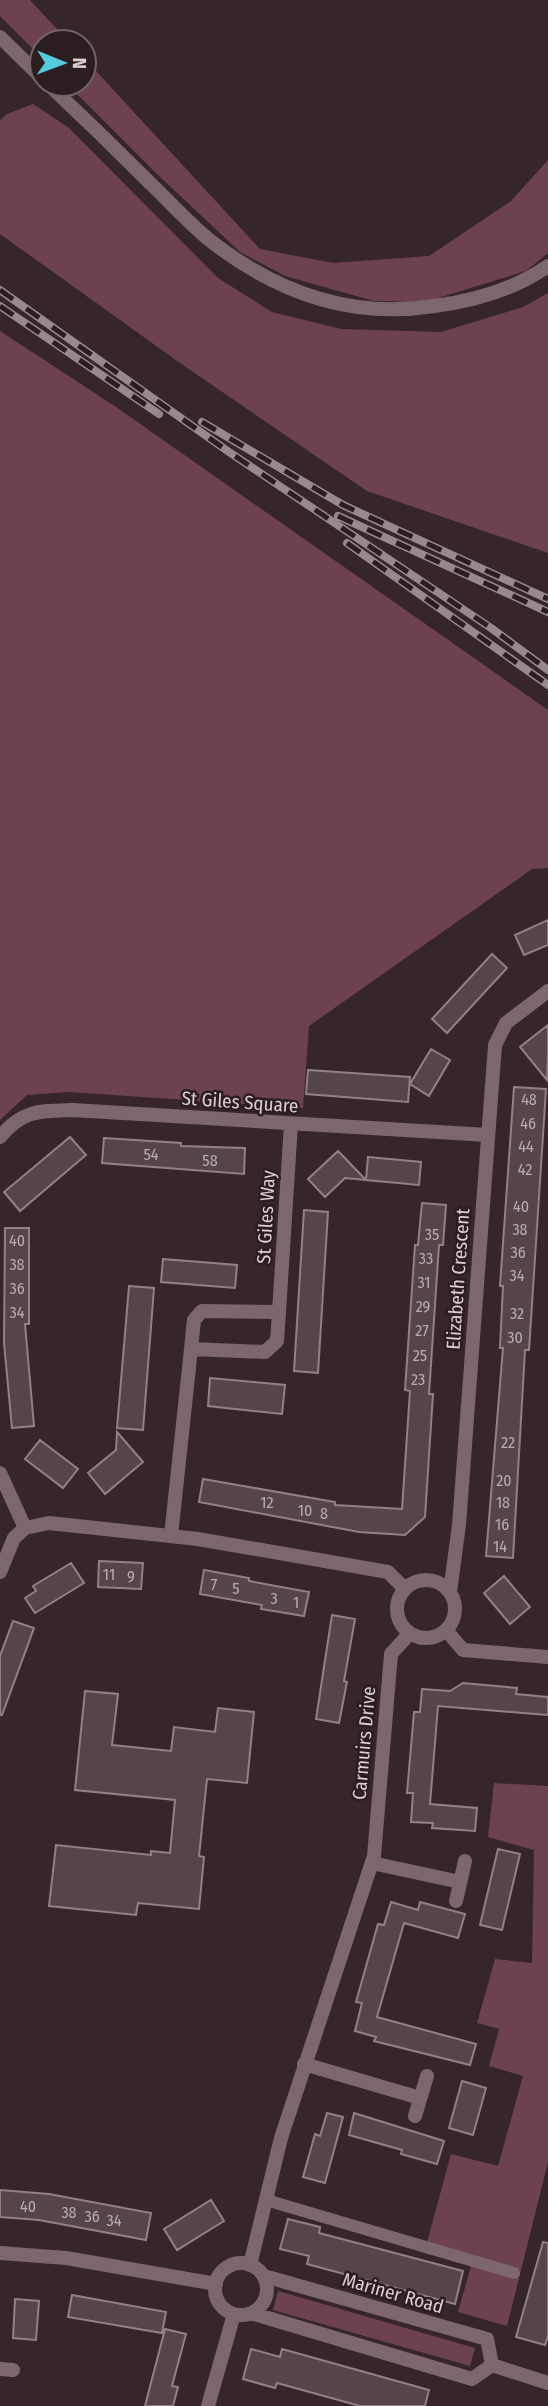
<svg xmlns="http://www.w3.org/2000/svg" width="548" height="2406" font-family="'Fira Sans Condensed',sans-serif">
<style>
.green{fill:#6e4150}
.building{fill:#554449;stroke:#937f85;stroke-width:2}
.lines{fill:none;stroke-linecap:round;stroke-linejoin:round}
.service{stroke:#7d666c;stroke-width:12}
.minor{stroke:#7d666c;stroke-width:14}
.rail-casing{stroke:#978a8d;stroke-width:8}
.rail{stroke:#2c1d21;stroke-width:5;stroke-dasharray:16;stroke-linecap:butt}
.labels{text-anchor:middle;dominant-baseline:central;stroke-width:5;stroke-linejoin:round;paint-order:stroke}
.number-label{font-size:16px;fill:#b9acb0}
.street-label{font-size:19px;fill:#dacfd2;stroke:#2c1d21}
</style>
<rect width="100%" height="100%" fill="#36262b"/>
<path class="green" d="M 0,0 L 30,0 L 69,42 L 42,42 L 42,58 L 0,16 Z
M 84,58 L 260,249 L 333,263 L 429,256 L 511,201 L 548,160 L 548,253 L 526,271 L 425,302 L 374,301 L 285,276 L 240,252 L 157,174 L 67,84 L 84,84 Z
M 33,104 L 69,128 L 218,278 L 272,312 L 341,329 L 441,332 L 523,307 L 548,293 L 548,553 L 367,491 L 180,363 L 0,234 L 0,120 L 7,114 Z
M 0,331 L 116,407 L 548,710 L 548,868 L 532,869 L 309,1026 L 303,1108 L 69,1092 L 27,1095 L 0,1120 Z
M 494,1783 L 548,1786 L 548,2162 L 507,2326 L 458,2312 L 471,2266 L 424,2253 L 451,2154 L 498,2166 L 523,2076 L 489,2066 L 499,2029 L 477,2023 L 495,1959 L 532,1963 L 534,1850 L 488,1837 Z
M 278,2291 L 475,2348 L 470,2366 L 273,2310 Z"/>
<path class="building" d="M 548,920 L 548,945 L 524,955 L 515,935 Z
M 492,954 L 507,968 L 447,1033 L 432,1019 Z
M 548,1025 L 548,1056 L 547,1080 L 520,1047 Z
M 431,1049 L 450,1060 L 429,1096 L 410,1084 Z
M 308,1070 L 410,1077 L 408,1102 L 306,1094 Z
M 514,1087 L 546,1089 L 529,1350 L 525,1350 L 513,1558 L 486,1556 L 503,1348 L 500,1348 L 503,1286 L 500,1286 Z
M 70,1137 L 86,1155 L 20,1211 L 4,1192 Z
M 104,1138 L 181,1143 L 181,1146 L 245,1148 L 244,1174 L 102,1163 Z
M 338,1151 L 366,1180 L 345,1178 L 325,1197 L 308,1179 Z
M 368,1157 L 421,1162 L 419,1185 L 366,1180 Z
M 422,1203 L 446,1205 L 443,1245 L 439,1245 L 429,1394 L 433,1394 L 425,1517 L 405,1535 L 359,1532 L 199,1502 L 203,1479 L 335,1502 L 335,1505 L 402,1509 L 410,1391 L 405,1390 L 415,1245 L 418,1245 Z
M 304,1210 L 328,1212 L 318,1373 L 294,1371 Z
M 5,1228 L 29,1228 L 29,1324 L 25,1324 L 34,1426 L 12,1428 L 4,1343 Z
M 163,1259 L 237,1265 L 235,1288 L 161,1282 Z
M 129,1286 L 154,1288 L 143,1430 L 117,1428 Z
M 210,1378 L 285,1385 L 282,1414 L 208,1406 Z
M 117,1432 L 143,1462 L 105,1494 L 88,1473 L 116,1450 Z
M 40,1440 L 78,1469 L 63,1488 L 25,1459 Z
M 99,1561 L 143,1563 L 141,1589 L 98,1587 Z
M 71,1563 L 84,1583 L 35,1613 L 25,1598 L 36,1591 L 33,1586 Z
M 204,1570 L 249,1578 L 249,1581 L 309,1592 L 304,1616 L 261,1609 L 262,1605 L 200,1594 Z
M 504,1576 L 530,1607 L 510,1624 L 484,1593 Z
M 332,1615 L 355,1619 L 344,1681 L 347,1682 L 339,1723 L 316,1719 Z
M 13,1621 L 34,1628 L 2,1715 L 0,1715 L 0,1656 Z
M 463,1683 L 517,1688 L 516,1694 L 548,1697 L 548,1715 L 438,1706 L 430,1804 L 477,1808 L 475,1831 L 432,1828 L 433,1823 L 411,1822 L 413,1793 L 407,1793 L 414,1712 L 420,1712 L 422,1689 L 450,1691 Z
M 85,1691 L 118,1694 L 112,1745 L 171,1751 L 174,1727 L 215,1732 L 218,1708 L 254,1712 L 247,1783 L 207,1779 L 199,1856 L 204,1857 L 199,1909 L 138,1903 L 136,1915 L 49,1906 L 56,1845 L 151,1855 L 151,1851 L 170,1853 L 175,1800 L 75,1790 Z
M 498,1849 L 520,1854 L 502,1930 L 480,1925 Z
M 391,1902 L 418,1910 L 420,1902 L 465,1914 L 458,1938 L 404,1923 L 377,2017 L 476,2044 L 470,2065 L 374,2041 L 376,2037 L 355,2031 L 362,2003 L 356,2002 L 378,1924 L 384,1925 Z
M 462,2081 L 486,2088 L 473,2135 L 449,2128 Z
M 327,2113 L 343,2117 L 325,2183 L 303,2177 L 315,2134 L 320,2136 Z
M 354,2113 L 444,2141 L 437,2164 L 401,2154 L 402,2150 L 349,2135 Z
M 0,2190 L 49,2194 L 151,2213 L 146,2240 L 39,2220 L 0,2217 Z
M 211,2200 L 224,2221 L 177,2250 L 164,2229 Z
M 288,2219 L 320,2227 L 319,2233 L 463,2271 L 455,2304 L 307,2264 L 309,2256 L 280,2249 Z
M 543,2242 L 548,2243 L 548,2336 L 545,2345 L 516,2337 Z
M 72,2295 L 166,2312 L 162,2333 L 68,2317 Z
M 15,2299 L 39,2301 L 36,2340 L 13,2338 Z
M 165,2329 L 186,2334 L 172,2386 L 178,2387 L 173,2406 L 145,2406 Z
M 251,2349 L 280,2357 L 282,2349 L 429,2390 L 425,2406 L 360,2406 L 277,2383 L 275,2388 L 243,2379 Z"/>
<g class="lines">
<path class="service" d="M 266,2200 L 514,2273"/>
<path class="minor" d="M 0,37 L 42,78
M 48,84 C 83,117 117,150 151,184 C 171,203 190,225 212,242 C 278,293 351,319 434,306 C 473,301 515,289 548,266
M 0,1137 C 22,1110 39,1111 72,1110 L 488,1135
M 202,1311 L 279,1312 L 277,1341 L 265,1352 L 191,1349 L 194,1320 Z
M 279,1312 L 291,1124
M 0,1473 L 25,1528
M 25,1528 L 49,1523 L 198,1539 L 388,1572 L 405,1589
M 171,1536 L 191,1349
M 0,1572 L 14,1538 L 25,1528
M397 1609a29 29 0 1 1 58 0a29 29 0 1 1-58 0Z
M 450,1592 L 459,1525 L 495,1045 L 506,1023 L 548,991
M 446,1630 L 463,1650 L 548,1657
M 372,1863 L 460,1882
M 456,1901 L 465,1861
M 304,2064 L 420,2098
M 415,2116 L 427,2076
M 0,2253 L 66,2258 L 216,2284
M215 2289a26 26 0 1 1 52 0a26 26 0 1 1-52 0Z
M 250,2265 L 281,2138 L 374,1856 L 391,1654 L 410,1633
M 264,2276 L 487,2339 L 492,2365
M 251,2313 L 472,2379 L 492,2365
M 492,2365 L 548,2383
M 0,2369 L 13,2370
M 208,2406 L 234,2314"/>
<g class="rail-casing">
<path id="rail" d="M 0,290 L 229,452 L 491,628 L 548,670
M 0,306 L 159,414
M 202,422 L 343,505 L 548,599
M 338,516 L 548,612
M 347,543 L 548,685"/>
</g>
<use href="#rail" class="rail"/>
</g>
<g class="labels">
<g class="number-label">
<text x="529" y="1099">48</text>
<text x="528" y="1123">46</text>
<text x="526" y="1146">44</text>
<text x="151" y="1154">54</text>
<text x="210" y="1160">58</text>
<text x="525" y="1169">42</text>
<text x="521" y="1206">40</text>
<text x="520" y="1229">38</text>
<text x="432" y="1234">35</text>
<text x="17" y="1240">40</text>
<text x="518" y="1252">36</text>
<text x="426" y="1258">33</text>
<text x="17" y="1264">38</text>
<text x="517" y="1275">34</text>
<text x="424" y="1282">31</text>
<text x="17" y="1288">36</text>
<text x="423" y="1306">29</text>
<text x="17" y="1312">34</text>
<text x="517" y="1313">32</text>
<text x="422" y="1330">27</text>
<text x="515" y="1337">30</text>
<text x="420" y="1355">25</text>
<text x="418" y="1379">23</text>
<text x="508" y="1442">22</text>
<text x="504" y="1480">20</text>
<text x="267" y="1502">12</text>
<text x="503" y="1502">18</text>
<text x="305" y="1510">10</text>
<text x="324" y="1513">8</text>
<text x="502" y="1524">16</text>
<text x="500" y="1546">14</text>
<text x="109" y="1574">11</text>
<text x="131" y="1576">9</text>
<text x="214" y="1584">7</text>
<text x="236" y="1588">5</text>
<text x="274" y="1598">3</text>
<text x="296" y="1602">1</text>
<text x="28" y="2206">40</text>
<text x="69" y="2212">38</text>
<text x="92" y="2216">36</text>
<text x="114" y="2220">34</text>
</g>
<g class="street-label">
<text transform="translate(240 1102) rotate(4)">St Giles Square</text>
<text transform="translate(266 1217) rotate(-87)">St Giles Way</text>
<text transform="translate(458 1279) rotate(-86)">Elizabeth Crescent</text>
<text transform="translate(364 1743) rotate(-85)">Carmuirs Drive</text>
<text transform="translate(393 2293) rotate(16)">Mariner Road</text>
</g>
</g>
<g transform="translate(63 63) rotate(91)"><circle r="33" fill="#2c1d21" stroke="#726468" stroke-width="2"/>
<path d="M0-5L12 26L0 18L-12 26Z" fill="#54cadd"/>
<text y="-10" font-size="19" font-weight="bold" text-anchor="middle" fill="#dacfd2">N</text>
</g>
</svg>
